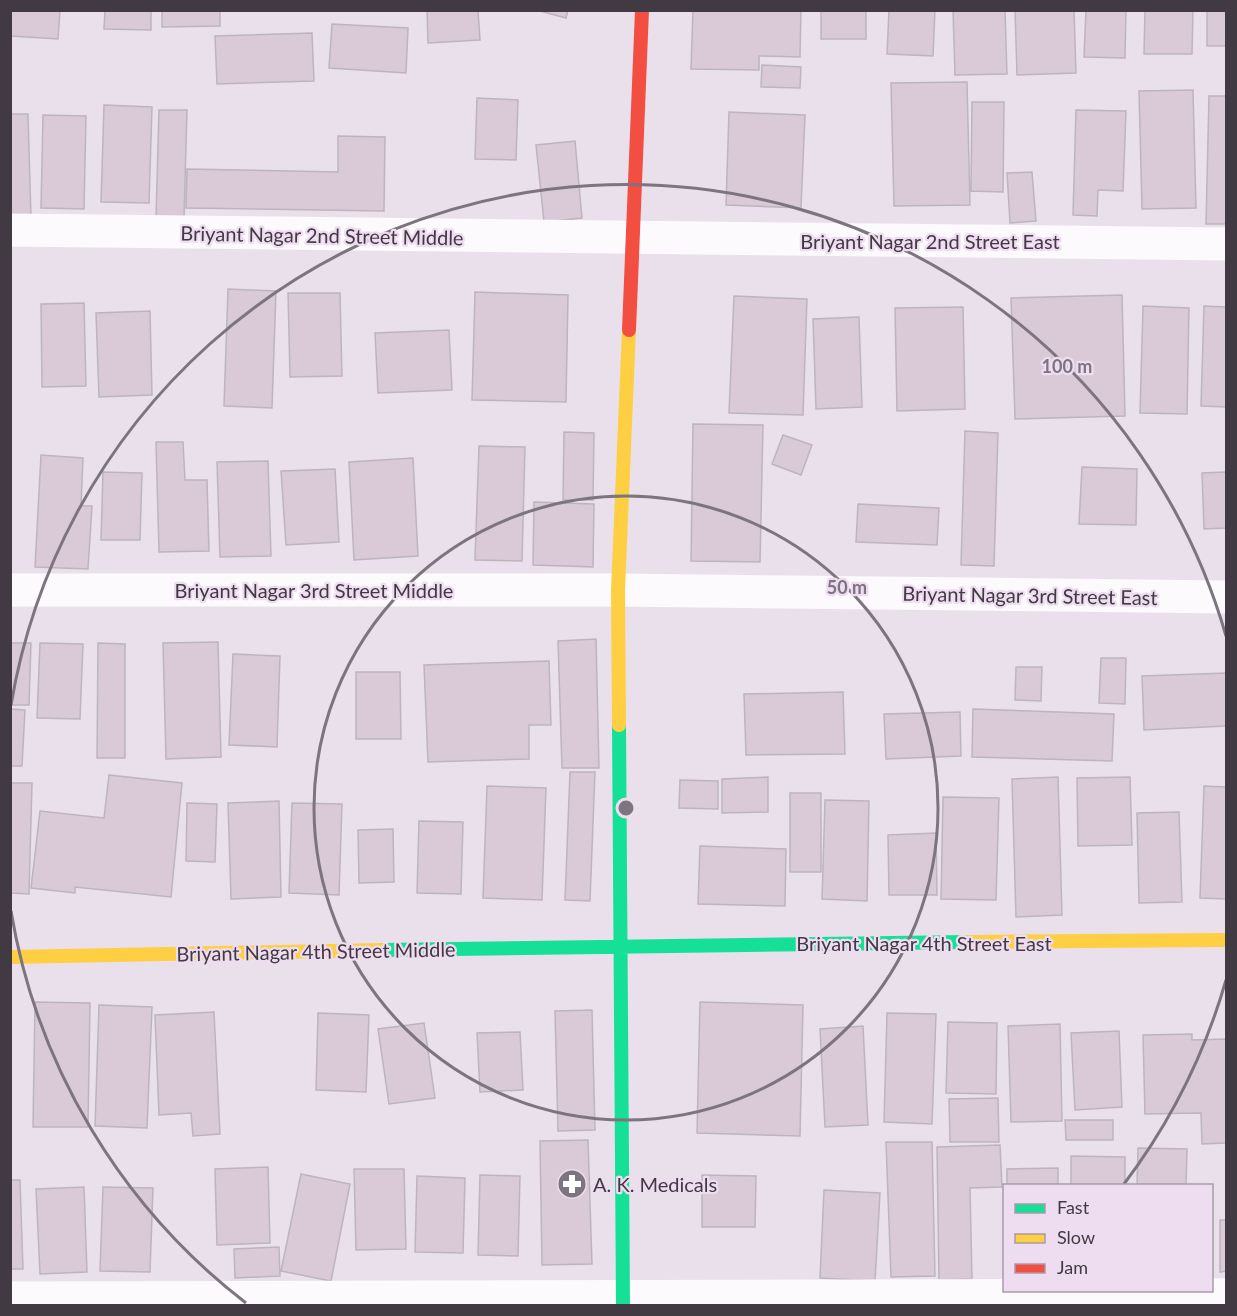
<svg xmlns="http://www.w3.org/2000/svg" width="1237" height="1316" font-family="Lato,sans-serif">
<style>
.building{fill:#dac9d6;stroke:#bdb5bc;stroke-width:1.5}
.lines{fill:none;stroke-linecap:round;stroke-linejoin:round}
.street{stroke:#fcfafc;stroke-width:33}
.fast{stroke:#16e098;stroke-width:14}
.slow{stroke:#ffcf43;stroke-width:14}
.jam{stroke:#f24e42;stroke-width:14}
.ring{fill:none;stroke:#7c747e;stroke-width:3}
.labels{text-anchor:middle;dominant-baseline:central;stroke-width:4.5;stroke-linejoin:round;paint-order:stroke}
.street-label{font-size:20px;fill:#413a42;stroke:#eedcf0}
.poi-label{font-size:20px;fill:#413a42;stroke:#eedcf0;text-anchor:start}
.centre{fill:#7c747e;stroke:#eedcf0;stroke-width:3}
.ring-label{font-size:18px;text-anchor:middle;font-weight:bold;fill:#7c747e;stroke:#eedcf0;stroke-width:4.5;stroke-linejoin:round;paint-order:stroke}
</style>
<rect width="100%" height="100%" fill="#eae0ec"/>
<path class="building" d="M 10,10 L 60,10 L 58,39 L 10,36 Z
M 105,10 L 151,10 L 151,30 L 104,29 Z
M 162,10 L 220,10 L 220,26 L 162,27 Z
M 427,10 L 478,10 L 480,40 L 428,43 Z
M 536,10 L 568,10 L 566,18 Z
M 693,10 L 801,10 L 800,57 L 759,56 L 759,70 L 691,69 Z
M 821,10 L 866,10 L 866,39 L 821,39 Z
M 889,10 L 935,10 L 933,56 L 887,54 Z
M 953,10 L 1005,10 L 1007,74 L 955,75 Z
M 1015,10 L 1074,10 L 1076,73 L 1017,75 Z
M 1086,10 L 1126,10 L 1125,58 L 1084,57 Z
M 1145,10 L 1193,10 L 1192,54 L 1144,54 Z
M 1207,10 L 1226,10 L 1226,46 L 1207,46 Z
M 332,24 L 408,28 L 406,73 L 329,68 Z
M 312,33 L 314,81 L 217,84 L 215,36 Z
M 762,65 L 801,67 L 800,88 L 761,87 Z
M 967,82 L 970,205 L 894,206 L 891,83 Z
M 1193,90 L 1196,208 L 1142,209 L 1139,91 Z
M 1209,96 L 1226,96 L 1226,224 L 1206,224 Z
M 477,98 L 518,100 L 516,160 L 475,159 Z
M 972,102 L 1004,102 L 1003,192 L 971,191 Z
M 104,105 L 152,107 L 149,203 L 101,202 Z
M 159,110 L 187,110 L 184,218 L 156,217 Z
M 1076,110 L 1126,111 L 1123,191 L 1098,190 L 1097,216 L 1073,215 Z
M 729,112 L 805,115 L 801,208 L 726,205 Z
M 10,114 L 28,114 L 31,218 L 10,219 Z
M 43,115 L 86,116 L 84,209 L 41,208 Z
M 338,136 L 385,137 L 384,211 L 186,208 L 187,169 L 338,172 Z
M 575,141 L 582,218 L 544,222 L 536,145 Z
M 1032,172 L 1036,221 L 1010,223 L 1007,173 Z
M 228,289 L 276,291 L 272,408 L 224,406 Z
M 475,292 L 568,295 L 566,402 L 472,400 Z
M 288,293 L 340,293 L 342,376 L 290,377 Z
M 1122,295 L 1125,416 L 1015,419 L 1011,298 Z
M 734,296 L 807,299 L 803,415 L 729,413 Z
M 84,303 L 86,386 L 42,387 L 41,304 Z
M 1143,306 L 1189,308 L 1187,414 L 1140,413 Z
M 1204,306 L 1226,307 L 1226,407 L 1201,406 Z
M 963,307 L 965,409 L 897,411 L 895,308 Z
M 150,311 L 152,395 L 99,397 L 96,313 Z
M 859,317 L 862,407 L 816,409 L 813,319 Z
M 449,330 L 452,390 L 378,393 L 375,333 Z
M 693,424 L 763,425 L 760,562 L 691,561 Z
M 965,431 L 998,433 L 994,566 L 961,565 Z
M 564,432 L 594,433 L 593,500 L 563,500 Z
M 783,435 L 812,445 L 801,475 L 772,464 Z
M 156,442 L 183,442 L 185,480 L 207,480 L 209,551 L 159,552 Z
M 479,446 L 525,447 L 522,561 L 475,560 Z
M 41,455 L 83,458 L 81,506 L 92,506 L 88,569 L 35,567 Z
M 413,458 L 418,556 L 354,560 L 349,462 Z
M 268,461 L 271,556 L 220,557 L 217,462 Z
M 1082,467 L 1137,469 L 1136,525 L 1079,524 Z
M 335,469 L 339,542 L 286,545 L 281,471 Z
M 103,472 L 142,473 L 140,540 L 101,540 Z
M 1226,472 L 1226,528 L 1204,529 L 1202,473 Z
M 534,502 L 594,504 L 593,567 L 533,565 Z
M 858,504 L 939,508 L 937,545 L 856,542 Z
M 596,639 L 599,768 L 562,768 L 558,641 Z
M 218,642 L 221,757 L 166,759 L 163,643 Z
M 10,643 L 31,643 L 29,705 L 10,705 Z
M 40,643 L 83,644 L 80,719 L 37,718 Z
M 98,643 L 125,644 L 125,758 L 97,758 Z
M 233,654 L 280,656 L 277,747 L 229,745 Z
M 1101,658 L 1126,658 L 1125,704 L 1099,703 Z
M 549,661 L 551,725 L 529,725 L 529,759 L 428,762 L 424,665 Z
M 1016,667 L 1042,667 L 1041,701 L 1015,700 Z
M 356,672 L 400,672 L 401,739 L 356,739 Z
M 1226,673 L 1226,726 L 1144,730 L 1142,676 Z
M 843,692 L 845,754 L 746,755 L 744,694 Z
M 10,709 L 25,710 L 22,766 L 10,766 Z
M 973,709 L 1114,714 L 1112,761 L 972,757 Z
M 960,712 L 961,756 L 886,759 L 884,714 Z
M 570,772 L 595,772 L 590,901 L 565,900 Z
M 109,775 L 182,783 L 171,897 L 75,887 L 75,893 L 31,888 L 40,811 L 104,818 Z
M 768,777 L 768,812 L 722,813 L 722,779 Z
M 1058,777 L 1062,915 L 1016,917 L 1012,779 Z
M 1130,777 L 1132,845 L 1078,846 L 1077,778 Z
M 680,780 L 718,781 L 718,809 L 679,808 Z
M 10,783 L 32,783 L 29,894 L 10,893 Z
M 487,786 L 546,788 L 542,900 L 483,898 Z
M 1204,786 L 1226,787 L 1226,899 L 1200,898 Z
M 790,793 L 821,793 L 821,872 L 790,872 Z
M 943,797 L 999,798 L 996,900 L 941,899 Z
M 825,800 L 869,801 L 867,901 L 822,899 Z
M 279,801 L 281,897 L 231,899 L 228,803 Z
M 187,803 L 217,804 L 215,862 L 186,861 Z
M 292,803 L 342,804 L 339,895 L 289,893 Z
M 1179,812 L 1182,902 L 1139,903 L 1137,813 Z
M 419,821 L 463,822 L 461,894 L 417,893 Z
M 393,829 L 394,882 L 359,883 L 358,830 Z
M 936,833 L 937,895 L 889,895 L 888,835 Z
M 700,846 L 786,849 L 785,906 L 698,904 Z
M 35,1002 L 90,1003 L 88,1127 L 33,1127 Z
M 700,1002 L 803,1005 L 800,1136 L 697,1133 Z
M 99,1005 L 152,1007 L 147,1128 L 95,1126 Z
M 592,1010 L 595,1130 L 558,1131 L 555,1011 Z
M 214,1012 L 220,1134 L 193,1136 L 191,1113 L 159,1115 L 155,1015 Z
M 318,1013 L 369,1015 L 366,1092 L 316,1090 Z
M 887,1013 L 936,1014 L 932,1124 L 884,1122 Z
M 948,1022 L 997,1023 L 996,1094 L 946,1093 Z
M 424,1023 L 435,1098 L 389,1104 L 378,1029 Z
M 1060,1024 L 1062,1121 L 1011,1122 L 1008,1026 Z
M 863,1026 L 868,1125 L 825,1127 L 820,1029 Z
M 1119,1031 L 1122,1107 L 1075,1110 L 1071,1033 Z
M 520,1032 L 523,1090 L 480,1092 L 477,1033 Z
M 1192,1034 L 1192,1040 L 1226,1039 L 1226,1143 L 1202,1144 L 1201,1113 L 1145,1114 L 1143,1035 Z
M 998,1098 L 999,1142 L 950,1142 L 949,1099 Z
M 1065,1120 L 1113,1120 L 1113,1140 L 1066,1140 Z
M 588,1140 L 592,1264 L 542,1265 L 540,1141 Z
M 886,1142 L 932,1142 L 935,1276 L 891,1277 Z
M 1000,1145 L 1002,1187 L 970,1188 L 972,1279 L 939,1280 L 937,1147 Z
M 1138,1148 L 1187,1149 L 1186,1186 L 1137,1186 Z
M 1071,1156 L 1125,1157 L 1125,1186 L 1071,1186 Z
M 268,1167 L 270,1243 L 217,1245 L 215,1169 Z
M 1058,1168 L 1058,1186 L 1007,1186 L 1007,1169 Z
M 354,1169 L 404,1169 L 406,1249 L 356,1250 Z
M 301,1174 L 350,1184 L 331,1281 L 281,1271 Z
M 480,1175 L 520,1176 L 518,1256 L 478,1255 Z
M 702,1175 L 756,1176 L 755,1227 L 702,1227 Z
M 417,1176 L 465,1178 L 463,1253 L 415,1252 Z
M 10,1180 L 20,1180 L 23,1269 L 10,1269 Z
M 84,1187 L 87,1272 L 40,1274 L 36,1189 Z
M 103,1187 L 153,1188 L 150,1272 L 100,1271 Z
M 824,1190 L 880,1193 L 875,1281 L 820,1278 Z
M 1220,1220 L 1226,1220 L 1226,1271 L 1220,1272 Z
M 279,1247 L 280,1276 L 235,1278 L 234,1249 Z"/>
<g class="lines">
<path class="street" d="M 10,230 L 1226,244
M 10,590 L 618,590 L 1226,597
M 10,1298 L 1226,1295"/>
<path class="fast" d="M 619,725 L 623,1306
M 381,950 L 967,942"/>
<path class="slow" d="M 619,725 L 618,590 L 629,330
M 967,942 L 1226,940
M 10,957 L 381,950"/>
<path class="jam" d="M 629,330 L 642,10"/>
</g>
<g class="ring">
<circle cx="626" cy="808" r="312"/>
<path d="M1226 980A624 624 0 0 1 1124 1184M246 1303A624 624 0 0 1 11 911M11 705A624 624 0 0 1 1226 636"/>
</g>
<defs>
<g id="pharmacy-disc" transform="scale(1.5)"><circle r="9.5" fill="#7c747e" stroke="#eedcf0"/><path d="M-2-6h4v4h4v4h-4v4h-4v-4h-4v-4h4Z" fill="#fff"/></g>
</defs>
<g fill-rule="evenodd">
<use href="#pharmacy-disc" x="572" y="1184"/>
</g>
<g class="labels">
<g class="street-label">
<text transform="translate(322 235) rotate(1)">Briyant Nagar 2nd Street Middle</text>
<text x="930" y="241">Briyant Nagar 2nd Street East</text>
<text x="314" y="590">Briyant Nagar 3rd Street Middle</text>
<text transform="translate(1030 595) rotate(1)">Briyant Nagar 3rd Street East</text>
<text x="924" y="943">Briyant Nagar 4th Street East</text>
<text transform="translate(316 951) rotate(-1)">Briyant Nagar 4th Street Middle</text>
</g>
<g class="poi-label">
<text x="593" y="1184">A. K. Medicals</text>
</g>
</g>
<circle cx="626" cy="808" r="9" class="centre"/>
<g class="ring-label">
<text x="1067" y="373">100 m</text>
<text x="847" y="594">50 m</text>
</g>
<rect width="1237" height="1316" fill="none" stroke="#413a42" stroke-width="24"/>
<rect x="1003" y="1184" width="210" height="108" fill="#eedcf0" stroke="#a99baa" stroke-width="1.5"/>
<rect x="1015" y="1204" width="30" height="9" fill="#16e098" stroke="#a99baa" stroke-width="1.5"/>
<text x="1057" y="1214" font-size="18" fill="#413a42">Fast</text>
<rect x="1015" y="1234" width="30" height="9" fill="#ffcf43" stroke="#a99baa" stroke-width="1.5"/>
<text x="1057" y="1244" font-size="18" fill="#413a42">Slow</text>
<rect x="1015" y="1264" width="30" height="9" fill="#f24e42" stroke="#a99baa" stroke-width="1.5"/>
<text x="1057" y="1274" font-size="18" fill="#413a42">Jam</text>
</svg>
